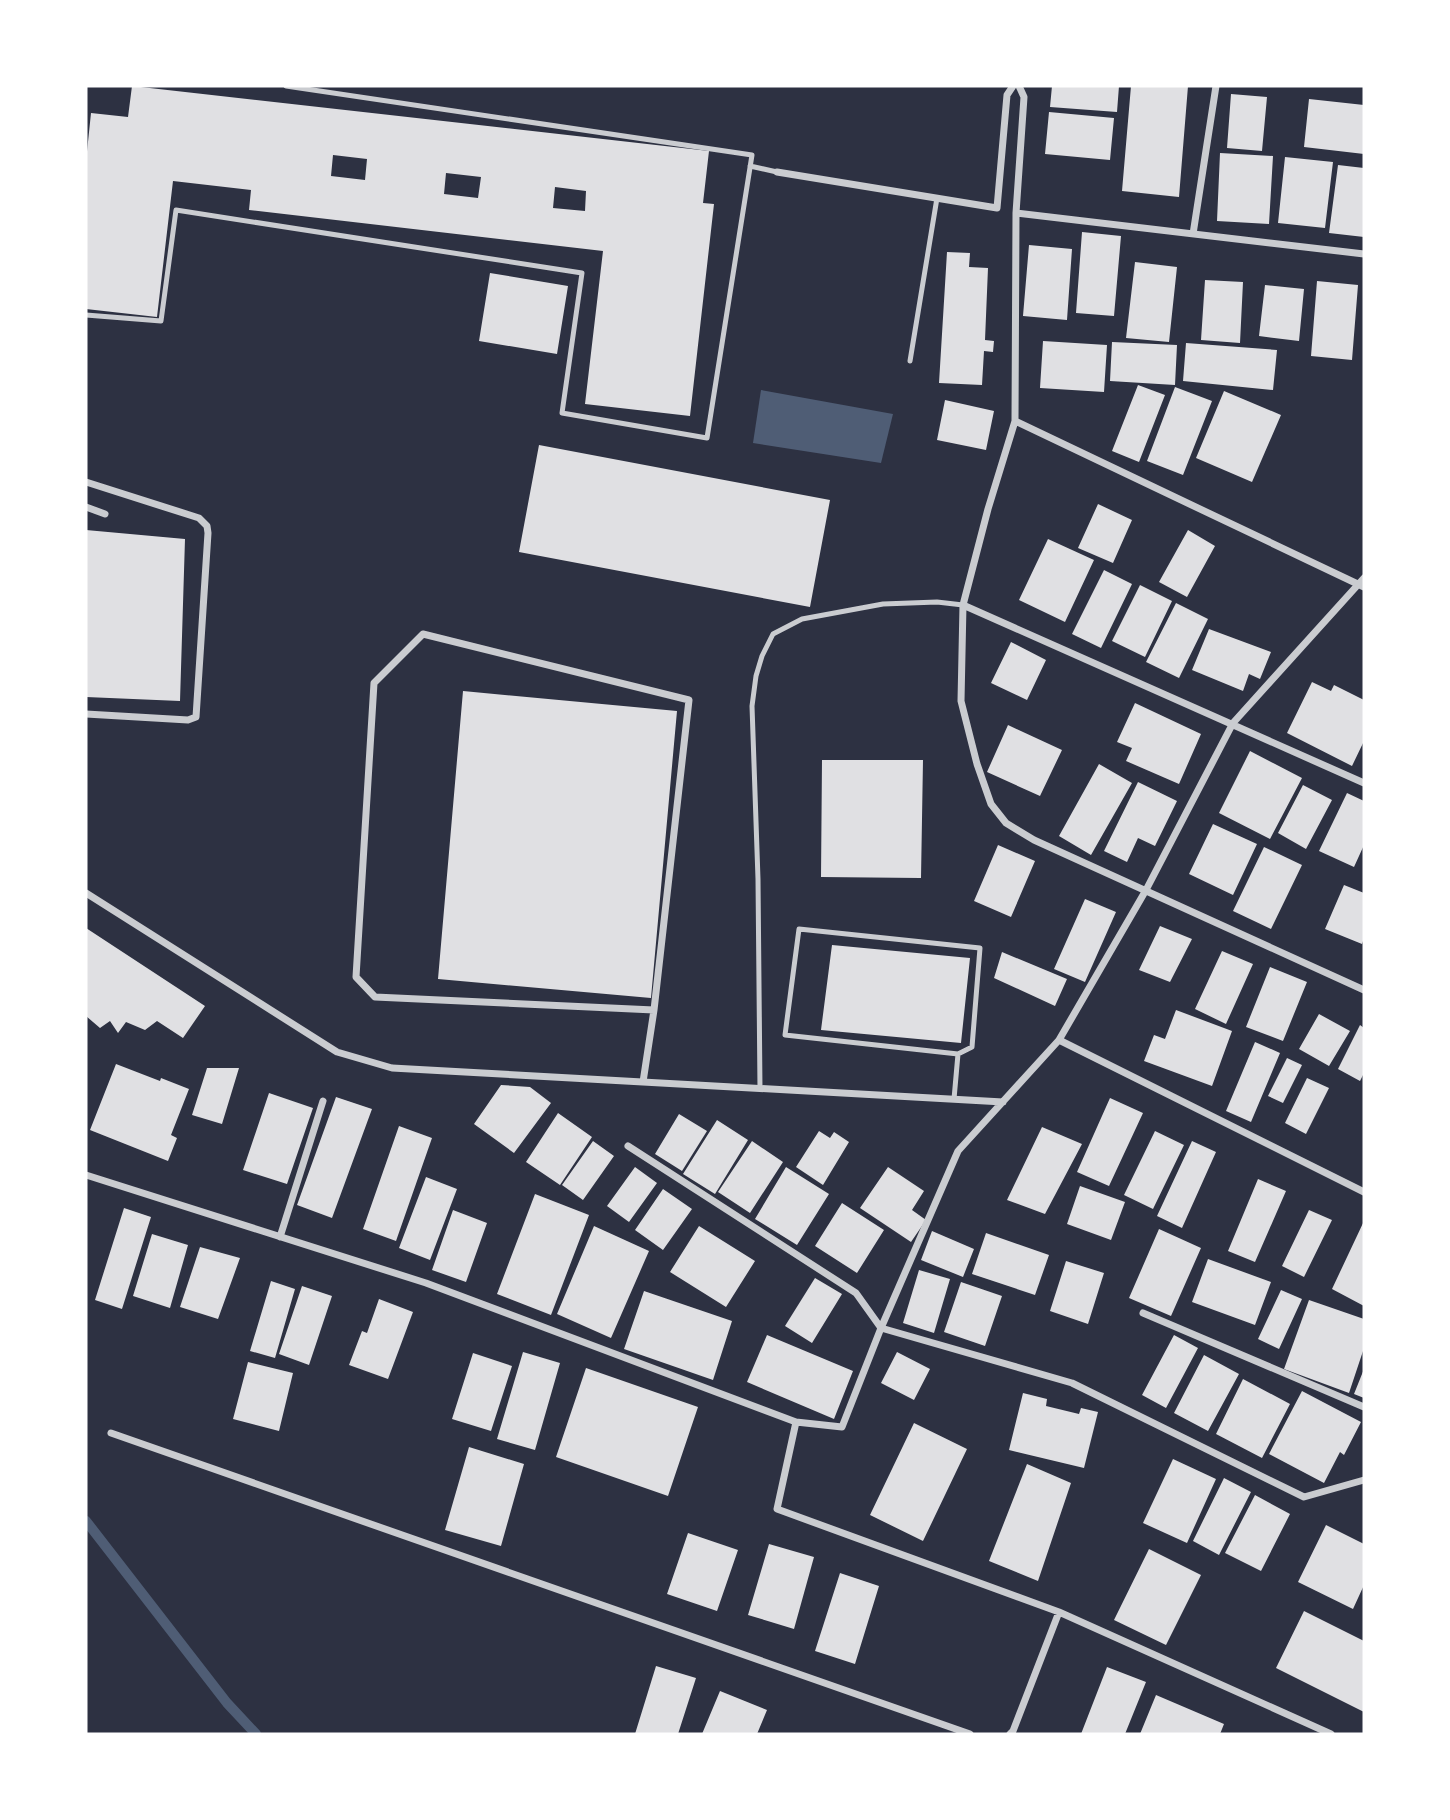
<svg xmlns="http://www.w3.org/2000/svg" width="1450" height="1820" font-family="'IBM Plex Serif',serif">
<style>
.water{fill:#4f5d75}
.lines{fill:none;stroke-linecap:round;stroke-linejoin:round}
.stream{stroke:#4f5d75;stroke-width:10}
.building{fill:#e0e0e3;fill-rule:evenodd}
.service{stroke:#caccd0;stroke-width:5}
.minor{stroke:#caccd0;stroke-width:7}
</style>
<rect width="100%" height="100%" fill="#2d3142"/>
<path class="water" d="M 761,390 L 893,414 L 881,463 L 753,443 Z"/>
<g class="lines">
<path class="stream" d="M 86,1521 L 227,1703 L 256,1734"/>
</g>
<path class="building" d="M 132,86 L 709,151 L 703,203 L 714,204 L 690,416 L 585,404 L 603,251 L 249,210 L 251,190 L 173,181 L 157,317 L 86,309 L 86,161 L 91,113 L 128,117 ZM 333,155 L 367,159 L 365,180 L 331,176 ZM 446,173 L 481,177 L 478,198 L 444,194 ZM 555,187 L 586,191 L 585,211 L 553,208 Z
M 1052,86 L 1119,86 L 1117,112 L 1050,107 Z
M 1131,86 L 1188,86 L 1179,197 L 1122,191 Z
M 1231,94 L 1267,97 L 1262,151 L 1227,148 Z
M 1309,99 L 1364,105 L 1364,154 L 1304,147 Z
M 1049,112 L 1114,118 L 1110,160 L 1045,154 Z
M 1220,153 L 1273,156 L 1269,224 L 1217,221 Z
M 1285,157 L 1333,162 L 1325,228 L 1278,223 Z
M 1338,165 L 1364,168 L 1364,237 L 1329,233 Z
M 1082,232 L 1121,236 L 1114,316 L 1076,313 Z
M 1029,245 L 1072,249 L 1067,320 L 1023,316 Z
M 947,252 L 970,253 L 969,267 L 988,268 L 985,340 L 994,341 L 993,352 L 984,351 L 982,385 L 939,383 Z
M 1135,262 L 1177,267 L 1169,342 L 1126,338 Z
M 490,273 L 568,286 L 557,354 L 479,341 Z
M 1205,280 L 1243,282 L 1240,343 L 1201,340 Z
M 1317,281 L 1358,285 L 1352,360 L 1311,356 Z
M 1265,285 L 1304,289 L 1299,341 L 1259,336 Z
M 1043,341 L 1107,345 L 1104,392 L 1040,388 Z
M 1112,342 L 1177,345 L 1175,385 L 1110,381 Z
M 1186,343 L 1277,350 L 1273,390 L 1183,381 Z
M 1138,385 L 1165,395 L 1139,462 L 1112,451 Z
M 1175,387 L 1212,401 L 1183,475 L 1147,461 Z
M 1224,391 L 1281,415 L 1252,482 L 1196,458 Z
M 945,400 L 994,411 L 986,450 L 937,440 Z
M 539,445 L 830,500 L 810,607 L 519,552 Z
M 1098,504 L 1132,520 L 1113,563 L 1078,548 Z
M 86,530 L 185,539 L 180,701 L 86,697 Z
M 1188,530 L 1215,546 L 1187,597 L 1159,582 Z
M 1048,539 L 1094,560 L 1065,622 L 1019,600 Z
M 1104,570 L 1132,584 L 1101,648 L 1072,634 Z
M 1140,585 L 1172,601 L 1145,657 L 1112,641 Z
M 1176,603 L 1208,619 L 1179,678 L 1146,662 Z
M 1209,629 L 1271,652 L 1260,679 L 1249,674 L 1243,691 L 1192,670 Z
M 1011,642 L 1046,660 L 1027,700 L 991,683 Z
M 1312,682 L 1331,691 L 1334,685 L 1364,700 L 1364,741 L 1352,766 L 1287,733 Z
M 463,691 L 677,711 L 651,998 L 438,979 Z
M 1135,703 L 1201,734 L 1179,784 L 1126,761 L 1132,748 L 1117,742 Z
M 1008,725 L 1062,750 L 1040,796 L 987,772 Z
M 1250,751 L 1302,778 L 1270,839 L 1219,813 Z
M 822,760 L 923,760 L 921,878 L 821,877 Z
M 1099,764 L 1132,783 L 1091,855 L 1059,836 Z
M 1138,782 L 1177,801 L 1155,846 L 1138,838 L 1127,862 L 1104,851 Z
M 1303,785 L 1332,800 L 1306,849 L 1278,833 Z
M 1347,793 L 1364,801 L 1364,845 L 1354,867 L 1319,851 Z
M 1213,824 L 1257,844 L 1233,895 L 1189,874 Z
M 998,845 L 1035,861 L 1011,917 L 974,901 Z
M 1264,847 L 1302,865 L 1271,929 L 1233,911 Z
M 1344,885 L 1364,893 L 1364,938 L 1362,944 L 1325,929 Z
M 1085,899 L 1116,912 L 1085,982 L 1054,969 Z
M 1160,926 L 1192,939 L 1170,982 L 1139,970 Z
M 86,928 L 205,1006 L 183,1038 L 157,1021 L 145,1030 L 126,1022 L 118,1033 L 110,1021 L 100,1028 L 86,1016 Z
M 832,945 L 970,958 L 961,1043 L 821,1030 Z
M 1222,951 L 1253,964 L 1226,1024 L 1195,1009 Z
M 1002,952 L 1067,979 L 1055,1006 L 994,978 Z
M 1270,967 L 1307,982 L 1283,1041 L 1246,1027 Z
M 1176,1010 L 1232,1031 L 1212,1086 L 1144,1061 L 1154,1035 L 1165,1039 Z
M 1319,1014 L 1350,1031 L 1329,1066 L 1299,1049 Z
M 1360,1025 L 1364,1028 L 1364,1073 L 1360,1081 L 1338,1069 Z
M 1255,1042 L 1280,1053 L 1251,1122 L 1226,1111 Z
M 1287,1058 L 1302,1065 L 1283,1103 L 1268,1096 Z
M 116,1064 L 160,1081 L 161,1078 L 189,1089 L 171,1135 L 177,1138 L 168,1161 L 90,1130 Z
M 207,1068 L 239,1068 L 222,1124 L 192,1115 Z
M 1307,1078 L 1329,1088 L 1306,1134 L 1285,1123 Z
M 501,1085 L 530,1087 L 551,1103 L 514,1153 L 474,1124 Z
M 269,1093 L 313,1108 L 287,1184 L 243,1170 Z
M 336,1097 L 372,1109 L 332,1218 L 297,1205 Z
M 1110,1098 L 1143,1113 L 1109,1186 L 1077,1172 Z
M 558,1113 L 592,1137 L 560,1185 L 526,1162 Z
M 679,1114 L 707,1131 L 682,1171 L 655,1154 Z
M 717,1120 L 748,1140 L 715,1194 L 683,1174 Z
M 399,1126 L 432,1138 L 396,1241 L 363,1229 Z
M 1042,1127 L 1082,1144 L 1045,1214 L 1007,1200 Z
M 819,1131 L 830,1138 L 834,1132 L 849,1142 L 823,1185 L 796,1167 Z
M 1155,1131 L 1184,1145 L 1153,1209 L 1124,1195 Z
M 593,1141 L 614,1156 L 583,1200 L 562,1185 Z
M 752,1141 L 783,1162 L 750,1213 L 718,1192 Z
M 1192,1141 L 1216,1152 L 1182,1228 L 1157,1216 Z
M 635,1167 L 657,1183 L 629,1222 L 607,1206 Z
M 786,1167 L 829,1194 L 797,1245 L 755,1219 Z
M 888,1167 L 924,1191 L 912,1210 L 926,1220 L 911,1242 L 860,1208 Z
M 426,1177 L 457,1189 L 430,1260 L 399,1248 Z
M 1258,1179 L 1286,1191 L 1255,1262 L 1228,1251 Z
M 1080,1186 L 1125,1202 L 1111,1240 L 1067,1224 Z
M 663,1189 L 692,1209 L 663,1250 L 635,1230 Z
M 535,1194 L 589,1215 L 551,1315 L 497,1294 Z
M 842,1203 L 884,1230 L 857,1273 L 815,1246 Z
M 124,1208 L 151,1217 L 122,1309 L 95,1300 Z
M 453,1210 L 487,1223 L 466,1282 L 432,1270 Z
M 1309,1210 L 1332,1220 L 1304,1277 L 1282,1266 Z
M 1364,1221 L 1364,1306 L 1332,1289 Z
M 594,1226 L 649,1251 L 611,1338 L 557,1314 Z
M 699,1226 L 755,1261 L 726,1307 L 670,1272 Z
M 1159,1229 L 1201,1248 L 1171,1316 L 1129,1298 Z
M 932,1231 L 974,1249 L 963,1277 L 921,1260 Z
M 986,1233 L 1049,1255 L 1035,1295 L 972,1274 Z
M 152,1234 L 188,1245 L 170,1308 L 133,1296 Z
M 200,1247 L 240,1258 L 218,1319 L 180,1307 Z
M 1208,1259 L 1271,1282 L 1255,1325 L 1192,1302 Z
M 1066,1261 L 1104,1273 L 1088,1324 L 1050,1311 Z
M 919,1270 L 950,1279 L 934,1333 L 903,1323 Z
M 815,1278 L 842,1294 L 812,1343 L 785,1326 Z
M 271,1281 L 295,1289 L 275,1358 L 250,1351 Z
M 961,1282 L 1002,1296 L 985,1346 L 944,1332 Z
M 302,1286 L 332,1296 L 309,1365 L 279,1354 Z
M 1281,1290 L 1302,1299 L 1279,1349 L 1258,1339 Z
M 644,1291 L 732,1321 L 713,1380 L 624,1349 Z
M 379,1299 L 413,1312 L 388,1379 L 349,1365 L 362,1331 L 367,1333 Z
M 1309,1300 L 1364,1319 L 1364,1348 L 1349,1393 L 1284,1369 Z
M 767,1335 L 853,1371 L 834,1419 L 747,1382 Z
M 1174,1335 L 1198,1348 L 1166,1408 L 1142,1395 Z
M 523,1352 L 560,1363 L 535,1450 L 497,1439 Z
M 897,1352 L 930,1369 L 914,1400 L 881,1383 Z
M 473,1353 L 512,1366 L 491,1431 L 452,1419 Z
M 1204,1355 L 1239,1374 L 1208,1431 L 1174,1413 Z
M 248,1362 L 293,1373 L 279,1431 L 233,1419 Z
M 586,1368 L 698,1407 L 668,1496 L 556,1457 Z
M 1364,1369 L 1364,1398 L 1354,1394 Z
M 1243,1379 L 1290,1404 L 1262,1458 L 1216,1434 Z
M 1302,1391 L 1361,1422 L 1344,1455 L 1340,1452 L 1324,1483 L 1269,1454 Z
M 1023,1393 L 1047,1399 L 1046,1406 L 1079,1414 L 1081,1408 L 1098,1412 L 1084,1468 L 1009,1450 Z
M 914,1423 L 967,1449 L 923,1541 L 870,1515 Z
M 469,1447 L 524,1464 L 501,1546 L 445,1530 Z
M 1173,1459 L 1216,1479 L 1187,1543 L 1143,1523 Z
M 1027,1464 L 1071,1483 L 1038,1581 L 989,1561 Z
M 1224,1478 L 1251,1492 L 1219,1555 L 1193,1541 Z
M 1255,1495 L 1290,1514 L 1261,1571 L 1225,1553 Z
M 1326,1525 L 1364,1544 L 1364,1585 L 1353,1609 L 1298,1582 Z
M 688,1533 L 738,1550 L 717,1611 L 667,1594 Z
M 769,1544 L 814,1557 L 794,1629 L 748,1615 Z
M 1149,1549 L 1201,1575 L 1166,1645 L 1114,1620 Z
M 840,1573 L 879,1586 L 855,1664 L 815,1651 Z
M 1304,1611 L 1364,1641 L 1364,1712 L 1276,1668 Z
M 656,1666 L 696,1678 L 678,1734 L 635,1734 Z
M 1107,1667 L 1146,1682 L 1125,1734 L 1081,1734 Z
M 720,1691 L 767,1710 L 757,1734 L 702,1734 Z
M 1156,1695 L 1224,1724 L 1220,1734 L 1140,1734 Z"/>
<g class="lines">
<path class="service" d="M 750,166 L 777,172
M 86,315 L 161,321 L 176,210 L 582,273 L 562,413 L 707,438 L 752,155 L 286,86
M 910,361 L 937,198
M 760,1089 L 758,879 L 752,706 L 756,676 L 762,656 L 773,634 L 802,619 L 883,604 L 937,602 L 963,605
M 954,1099 L 958,1054 L 972,1047 L 980,948 L 799,929 L 785,1035 L 958,1054"/>
<path class="minor" d="M 1019,86 L 1024,97 L 1016,213 L 1015,421 L 988,509 L 963,605 L 961,701 L 977,764 L 991,804 L 1006,823 L 1034,840 L 1364,990
M 777,172 L 997,208 L 1007,95 L 1013,86
M 1016,213 L 1364,254
M 1193,234 L 1216,86
M 1015,421 L 1364,587
M 86,482 L 199,518 L 207,526 L 208,533 L 196,717 L 188,720 L 86,714
M 86,507 L 105,514
M 963,605 L 1364,783
M 423,634 L 689,700 L 654,1010 L 375,997 L 356,977 L 374,683 Z
M 86,893 L 337,1052 L 392,1068 L 1003,1102
M 1059,1040 L 1364,1192
M 643,1082 L 654,1010
M 628,1146 L 856,1293 L 881,1328 L 1072,1383 L 1304,1497 L 1364,1480
M 86,1175 L 426,1283 L 796,1422 L 842,1427 L 881,1328 L 958,1151 L 1059,1040 L 1146,890 L 1233,723 L 1364,578
M 280,1237 L 323,1101
M 1143,1313 L 1364,1407
M 796,1422 L 777,1509 L 1059,1612 L 1331,1734
M 111,1433 L 970,1734
M 1010,1734 L 1013,1731 L 1059,1612"/>
</g>
<rect width="1450" height="1820" fill="none" stroke="#ffffff" stroke-width="175"/>
</svg>
